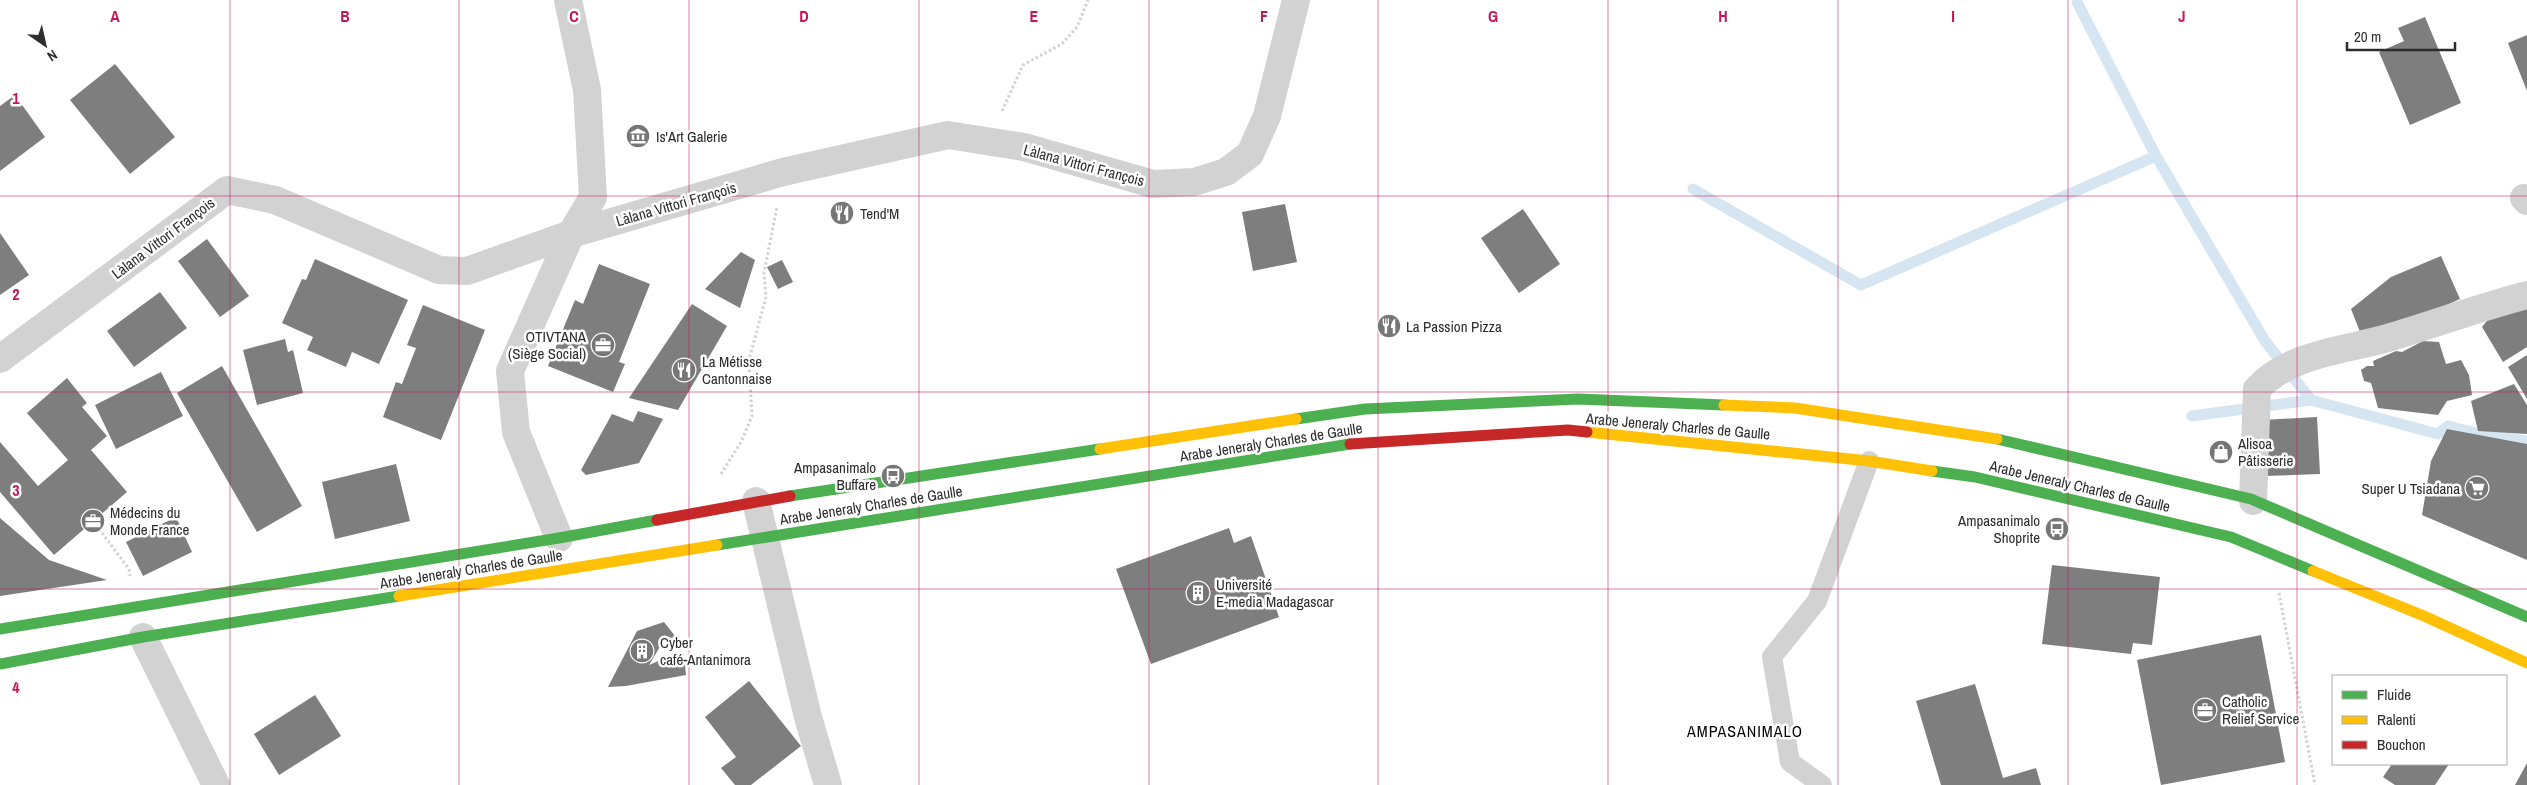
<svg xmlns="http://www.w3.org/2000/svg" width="2527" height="785" font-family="'Archivo Narrow',sans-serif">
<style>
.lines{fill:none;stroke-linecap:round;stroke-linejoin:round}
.stream{stroke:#d5e6f2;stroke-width:11}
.building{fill:#7e7e7e}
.path{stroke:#d2d2d2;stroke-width:3;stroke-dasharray:2.5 2.5;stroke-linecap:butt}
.lane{stroke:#d2d2d2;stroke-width:20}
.street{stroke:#d2d2d2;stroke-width:28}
.fast{stroke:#4caf50;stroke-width:11}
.slow{stroke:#ffc107;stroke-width:11}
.jam{stroke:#c62828;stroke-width:11}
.grid{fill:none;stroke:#c2185b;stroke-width:1;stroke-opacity:0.55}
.labels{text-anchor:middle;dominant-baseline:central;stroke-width:5;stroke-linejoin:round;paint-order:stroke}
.poi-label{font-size:15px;fill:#2d2d2d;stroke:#fff;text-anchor:start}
.street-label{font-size:15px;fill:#2d2d2d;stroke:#fff}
.neighbourhood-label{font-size:16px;letter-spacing:1px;fill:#000;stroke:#fff}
.grid-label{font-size:16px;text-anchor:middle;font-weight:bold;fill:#c2185b;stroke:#fff;stroke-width:5;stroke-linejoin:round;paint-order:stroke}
</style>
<rect width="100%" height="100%" fill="#fff"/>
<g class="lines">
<path class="stream" d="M 2077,2 L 2156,156 L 2265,341 L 2311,400
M 1693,189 L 1861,285 L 2156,156
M 2192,416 L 2311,400 L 2438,434 L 2448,426 L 2484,435 L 2527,441"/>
</g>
<path class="building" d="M 2425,17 L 2461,103 L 2410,125 L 2379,52 L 2404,41 L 2398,28 Z
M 2527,35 L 2527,91 L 2508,43 Z
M 115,64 L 175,137 L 130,174 L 70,100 Z
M 15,95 L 45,137 L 0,171 L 0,106 Z
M 1285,204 L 1297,262 L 1253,271 L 1242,212 Z
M 1523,209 L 1560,264 L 1519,293 L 1481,238 Z
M 0,233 L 29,275 L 0,295 Z
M 207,239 L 249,296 L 220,317 L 178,261 Z
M 741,252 L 755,260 L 740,308 L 705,289 Z
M 2441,256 L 2460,299 L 2364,342 L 2351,309 L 2391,277 Z
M 315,259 L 408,300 L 379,364 L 352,352 L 346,367 L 307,350 L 313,337 L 282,323 L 302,279 L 306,280 Z
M 782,260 L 793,282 L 778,289 L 767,267 Z
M 599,264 L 650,284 L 619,362 L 625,364 L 613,392 L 548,366 L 575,300 L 583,304 Z
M 160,292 L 187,328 L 134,367 L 107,331 Z
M 2527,302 L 2527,347 L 2503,362 L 2482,327 L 2490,317 Z
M 692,304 L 727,326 L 678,410 L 629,398 Z
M 423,305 L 485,330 L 441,440 L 383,417 L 396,382 L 402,384 L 416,348 L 407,345 Z
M 285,339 L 288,352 L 293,350 L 303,393 L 257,405 L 243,350 Z
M 2423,341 L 2439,342 L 2446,364 L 2461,360 L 2469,375 L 2472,395 L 2447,401 L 2438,415 L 2378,408 L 2371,383 L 2364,381 L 2361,370 L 2367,366 L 2374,366 L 2373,361 L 2396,351 L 2402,352 Z
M 2527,355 L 2527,399 L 2508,367 Z
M 222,366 L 302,506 L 257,532 L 177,393 Z
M 161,372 L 183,416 L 116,449 L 95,405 Z
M 67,378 L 87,403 L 82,407 L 107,436 L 91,450 L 127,492 L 54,555 L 0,492 L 0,442 L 38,486 L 68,460 L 27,413 Z
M 2514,384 L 2527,405 L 2527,434 L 2478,431 L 2471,401 Z
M 638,411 L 663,419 L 639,463 L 586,475 L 581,470 L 612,414 L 633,422 Z
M 2317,417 L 2320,474 L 2265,476 L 2262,420 Z
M 2447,429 L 2527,444 L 2527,560 L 2422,515 L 2431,461 Z
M 396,464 L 410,521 L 335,539 L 322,482 Z
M 176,517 L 192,552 L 143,576 L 126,542 Z
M 0,518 L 49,560 L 107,580 L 0,596 Z
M 1229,528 L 1234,543 L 1251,536 L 1279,617 L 1151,664 L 1116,569 Z
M 2052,565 L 2160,577 L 2152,645 L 2133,643 L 2131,654 L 2042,644 Z
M 664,622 L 675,636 L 661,645 L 649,665 L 665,658 L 684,657 L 686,675 L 626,686 L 608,687 L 637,631 Z
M 2261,635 L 2285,762 L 2161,785 L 2137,660 Z
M 749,681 L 801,746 L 751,785 L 735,785 L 721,768 L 736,757 L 705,717 Z
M 1975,684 L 2003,778 L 2036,768 L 2041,785 L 1941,785 L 1916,701 Z
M 315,695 L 341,736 L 279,775 L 254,734 Z
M 2527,763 L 2527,785 L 2515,785 Z
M 2392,764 L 2449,764 L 2435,785 L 2395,785 L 2383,777 Z"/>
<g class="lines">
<path class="path" d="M 1002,111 L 1023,65 L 1062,44 L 1077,27 L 1088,0
M 721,474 L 741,442 L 752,416 L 749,360 L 766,297 L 764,273 L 777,207
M 93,521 L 129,569 L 130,576
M 2279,593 L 2315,785"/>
<path class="lane" d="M 1822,785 L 1790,762 L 1772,657 L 1817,601 L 1869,461"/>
<path class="street" d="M 2524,198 L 2527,201
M 0,359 L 227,190 L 275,200 L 439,270 L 467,271 L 571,234 L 783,172 L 948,135 L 1024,147 L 1153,184 L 1194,182 L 1226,172 L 1250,154 L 1267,116 L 1296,0
M 756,501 L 808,717 L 828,785
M 2253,501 L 2257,389 C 2292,352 2345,351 2391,337 C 2437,323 2481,307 2527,295
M 559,538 L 516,432 L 510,371 L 571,234 L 593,197 L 587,90 L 568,0
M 143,637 L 216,785"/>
<path class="fast" d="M 1296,419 L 1365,409 L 1578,399 L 1724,405
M 1997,439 L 2251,499 L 2527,617
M 1932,471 L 1975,477 L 2231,537 L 2313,571
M 790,496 L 1100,449
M 717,545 L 1350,444
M 0,629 L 559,538 L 657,520
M 0,664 L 143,637 L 399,596"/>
<path class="slow" d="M 1724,405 L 1795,408 L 1997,439
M 1587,432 L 1869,461 L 1932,471
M 1100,449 L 1296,419
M 2313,571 L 2424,616 L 2527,663
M 399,596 L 717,545"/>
<path class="jam" d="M 1350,444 L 1568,430 L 1587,432
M 657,520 L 790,496"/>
</g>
<path class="grid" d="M 230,0 L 230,785M 459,0 L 459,785M 689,0 L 689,785M 919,0 L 919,785M 1149,0 L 1149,785M 1378,0 L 1378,785M 1608,0 L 1608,785M 1838,0 L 1838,785M 2068,0 L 2068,785M 2297,0 L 2297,785M 0,196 L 2527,196M 0,392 L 2527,392M 0,589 L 2527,589"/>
<defs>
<g id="museum-disc" transform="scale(1.25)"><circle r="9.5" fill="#767676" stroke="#fff"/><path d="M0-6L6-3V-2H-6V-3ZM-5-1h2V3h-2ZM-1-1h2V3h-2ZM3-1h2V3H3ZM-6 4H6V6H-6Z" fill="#fff"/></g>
<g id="restaurant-disc" transform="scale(1.25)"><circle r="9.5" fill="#767676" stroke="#fff"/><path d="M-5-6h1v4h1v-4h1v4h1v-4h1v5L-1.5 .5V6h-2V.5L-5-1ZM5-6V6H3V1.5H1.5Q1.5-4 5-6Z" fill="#fff"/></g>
<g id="office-disc" transform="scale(1.25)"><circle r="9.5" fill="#767676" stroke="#fff"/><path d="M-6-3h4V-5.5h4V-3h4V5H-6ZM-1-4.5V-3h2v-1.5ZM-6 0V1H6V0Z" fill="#fff"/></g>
<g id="shop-disc" transform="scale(1.25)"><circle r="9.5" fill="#767676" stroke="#fff"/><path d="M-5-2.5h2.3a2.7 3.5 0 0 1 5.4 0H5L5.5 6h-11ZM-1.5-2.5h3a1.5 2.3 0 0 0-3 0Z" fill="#fff"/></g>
<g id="bus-disc" transform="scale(1.25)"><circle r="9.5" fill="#767676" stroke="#fff"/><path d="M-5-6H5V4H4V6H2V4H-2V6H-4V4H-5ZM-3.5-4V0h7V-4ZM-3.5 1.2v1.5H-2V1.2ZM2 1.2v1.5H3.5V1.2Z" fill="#fff"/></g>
<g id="supermarket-disc" transform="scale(1.25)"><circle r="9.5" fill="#767676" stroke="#fff"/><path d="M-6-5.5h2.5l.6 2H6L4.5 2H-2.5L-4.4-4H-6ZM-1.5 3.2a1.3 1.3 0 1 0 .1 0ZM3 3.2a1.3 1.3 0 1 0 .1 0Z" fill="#fff"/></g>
<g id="building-disc" transform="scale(1.25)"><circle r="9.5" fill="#767676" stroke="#fff"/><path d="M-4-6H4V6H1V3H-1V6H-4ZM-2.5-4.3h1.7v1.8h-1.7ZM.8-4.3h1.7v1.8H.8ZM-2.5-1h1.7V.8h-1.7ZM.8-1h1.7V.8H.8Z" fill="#fff"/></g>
</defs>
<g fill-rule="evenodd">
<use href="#museum-disc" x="638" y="136"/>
<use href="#restaurant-disc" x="842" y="213"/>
<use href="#restaurant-disc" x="1389" y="326"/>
<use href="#office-disc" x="603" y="345"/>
<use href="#restaurant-disc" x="684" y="370"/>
<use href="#shop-disc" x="2221" y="452"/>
<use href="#bus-disc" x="893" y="476"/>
<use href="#supermarket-disc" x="2477" y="488"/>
<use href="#office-disc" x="93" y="521"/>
<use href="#bus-disc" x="2057" y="529"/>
<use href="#building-disc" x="1198" y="593"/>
<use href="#building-disc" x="642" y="651"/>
<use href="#office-disc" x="2205" y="710"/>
</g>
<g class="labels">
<g class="poi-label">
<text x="656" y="136">Is'Art Galerie</text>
<text x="860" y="213">Tend'M</text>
<text x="1406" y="326">La Passion Pizza</text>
<text x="586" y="336" text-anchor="end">OTIVTANA<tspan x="586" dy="17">(Siège Social)</tspan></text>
<text x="702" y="361">La Métisse<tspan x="702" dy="17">Cantonnaise</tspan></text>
<text x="2238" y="443">Alisoa<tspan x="2238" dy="17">Pâtisserie</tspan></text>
<text x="876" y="467" text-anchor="end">Ampasanimalo<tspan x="876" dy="17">Buffare</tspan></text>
<text x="2460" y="488" text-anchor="end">Super U Tsiadana</text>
<text x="110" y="512">Médecins du<tspan x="110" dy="17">Monde France</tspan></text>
<text x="2040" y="520" text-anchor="end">Ampasanimalo<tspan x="2040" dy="17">Shoprite</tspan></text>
<text x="1216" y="584">Université<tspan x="1216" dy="17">E-media Madagascar</tspan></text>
<text x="660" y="642">Cyber<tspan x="660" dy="17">café-Antanimora</tspan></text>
<text x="2222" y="701">Catholic<tspan x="2222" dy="17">Relief Service</tspan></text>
</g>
<g class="street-label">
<text transform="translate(1084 165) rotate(15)">Làlana Vittori François</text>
<text transform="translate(676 204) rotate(-16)">Làlana Vittori François</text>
<text transform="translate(163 238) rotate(-37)">Làlana Vittori François</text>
<text transform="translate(1678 426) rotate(5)">Arabe Jeneraly Charles de Gaulle</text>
<text transform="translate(1271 442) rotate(-9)">Arabe Jeneraly Charles de Gaulle</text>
<text transform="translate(2080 486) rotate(13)">Arabe Jeneraly Charles de Gaulle</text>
<text transform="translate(871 505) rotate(-9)">Arabe Jeneraly Charles de Gaulle</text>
<text transform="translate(471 569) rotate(-9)">Arabe Jeneraly Charles de Gaulle</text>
</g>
<g class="neighbourhood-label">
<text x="1745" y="731">AMPASANIMALO</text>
</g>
</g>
<g class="grid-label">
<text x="115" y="22">A</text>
<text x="345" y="22">B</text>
<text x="574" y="22">C</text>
<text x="804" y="22">D</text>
<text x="1034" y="22">E</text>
<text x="1264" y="22">F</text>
<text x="1493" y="22">G</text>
<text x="1723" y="22">H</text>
<text x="1953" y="22">I</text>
<text x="2182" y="22">J</text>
<text x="16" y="104">1</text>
<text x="16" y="300">2</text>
<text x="16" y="496">3</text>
<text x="16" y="693">4</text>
</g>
<rect x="2332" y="675" width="175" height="90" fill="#ffffff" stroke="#ababab"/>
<rect x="2342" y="691" width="25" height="8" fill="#4caf50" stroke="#ababab"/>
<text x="2377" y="700" font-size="15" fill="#2d2d2d">Fluide</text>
<rect x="2342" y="716" width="25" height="8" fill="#ffc107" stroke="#ababab"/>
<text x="2377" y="725" font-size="15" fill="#2d2d2d">Ralenti</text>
<rect x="2342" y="741" width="25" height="8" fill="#c62828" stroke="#ababab"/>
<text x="2377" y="750" font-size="15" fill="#2d2d2d">Bouchon</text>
<g transform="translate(45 45) rotate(146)" stroke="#ffffff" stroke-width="4" paint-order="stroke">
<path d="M0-4L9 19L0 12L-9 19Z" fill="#2d2d2d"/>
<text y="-8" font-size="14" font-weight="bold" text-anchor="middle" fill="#2d2d2d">N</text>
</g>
<path d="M2347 42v8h108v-8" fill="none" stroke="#2d2d2d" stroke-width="2.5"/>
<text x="2354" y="42" font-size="15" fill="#2d2d2d" stroke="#ffffff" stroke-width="4" paint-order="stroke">20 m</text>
</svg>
